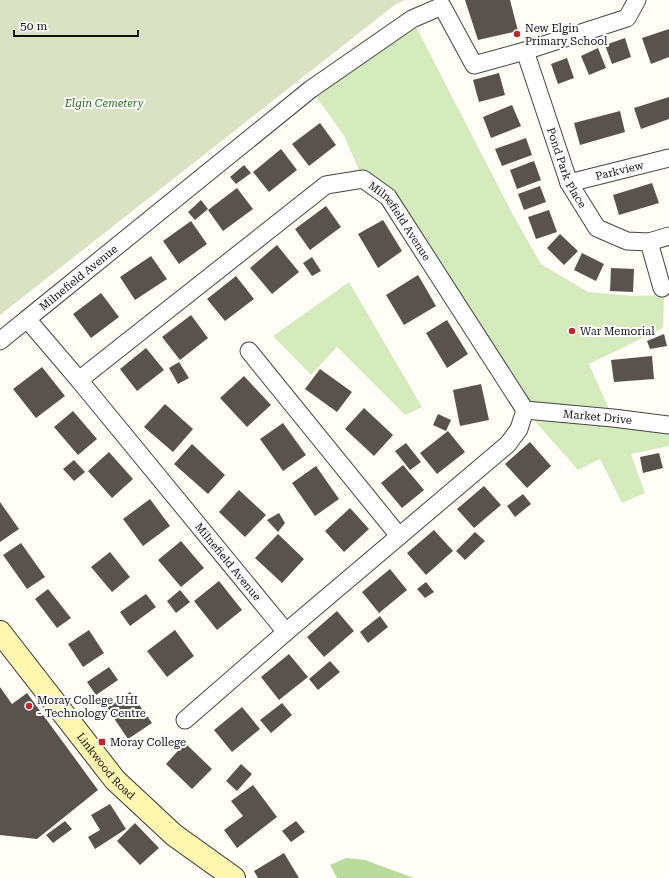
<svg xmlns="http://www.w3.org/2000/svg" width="669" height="878" font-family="'Roboto Serif',serif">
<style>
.green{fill:#d5ebbd}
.forest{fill:#b9dc9c}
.cemetery{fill:#d9e3c4}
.building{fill:#5a524d}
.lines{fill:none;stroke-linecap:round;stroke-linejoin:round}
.street-casing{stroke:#444;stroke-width:19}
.secondary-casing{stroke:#333;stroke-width:24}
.street{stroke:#fff;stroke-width:17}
.secondary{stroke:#fff6b0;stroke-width:22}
.poi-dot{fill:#c4262e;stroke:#fff;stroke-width:1.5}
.labels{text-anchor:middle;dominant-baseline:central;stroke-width:4;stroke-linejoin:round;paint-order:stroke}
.poi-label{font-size:11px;fill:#111;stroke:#fff;text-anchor:start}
.park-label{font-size:11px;font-style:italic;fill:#2f6b1f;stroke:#fff}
.street-label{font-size:11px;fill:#111;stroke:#fff}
</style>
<rect width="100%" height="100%" fill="#fffdf5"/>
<path class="green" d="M 412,19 L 512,213 L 541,264 L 588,292 L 633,296 L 664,295 L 663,328 L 589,364 L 613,418 L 669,425 L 669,446 L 631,454 L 645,493 L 622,503 L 600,459 L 578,470 L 525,410 L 388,197 L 363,179 L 344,136 L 311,89 Z
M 349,282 L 422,407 L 405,415 L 337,347 L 311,375 L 273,336 Z"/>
<path class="forest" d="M 346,858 L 365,860 L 414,878 L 337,878 L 330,865 Z"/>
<path class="cemetery" d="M 0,0 L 405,0 L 396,4 L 0,315 Z"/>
<path class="building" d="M 465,0 L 510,0 L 518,31 L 478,40 Z
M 669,29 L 669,57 L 651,64 L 642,38 Z
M 625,38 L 631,57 L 612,64 L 605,45 Z
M 598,48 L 606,68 L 589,75 L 581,56 Z
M 567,58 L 574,78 L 558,84 L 551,64 Z
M 499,73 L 505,95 L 479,102 L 473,80 Z
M 669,97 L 669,119 L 641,129 L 634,108 Z
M 512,105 L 521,126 L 491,138 L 483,117 Z
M 620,111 L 625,132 L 580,145 L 574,123 Z
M 320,123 L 336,145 L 309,166 L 292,144 Z
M 526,138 L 532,155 L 502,166 L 495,149 Z
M 281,149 L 297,170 L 269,192 L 253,172 Z
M 534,161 L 541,180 L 517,189 L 510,170 Z
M 244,165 L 251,173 L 236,184 L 230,177 Z
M 652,183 L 659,203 L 619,215 L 613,195 Z
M 540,186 L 546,202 L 524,210 L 518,194 Z
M 237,188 L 253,209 L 223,231 L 208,210 Z
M 201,200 L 208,209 L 195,220 L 188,212 Z
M 326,206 L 341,227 L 310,250 L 295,229 Z
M 549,210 L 557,232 L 536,239 L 528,217 Z
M 383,220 L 402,251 L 378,268 L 358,234 Z
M 191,221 L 207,244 L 179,264 L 163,241 Z
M 560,234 L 578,251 L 564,265 L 547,248 Z
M 277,245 L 299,272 L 272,294 L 250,268 Z
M 582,253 L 604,264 L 596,281 L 574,270 Z
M 151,256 L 167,279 L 135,300 L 120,277 Z
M 312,257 L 321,271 L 312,276 L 303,263 Z
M 611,268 L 634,269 L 633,292 L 610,291 Z
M 418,275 L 436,306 L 404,325 L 386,295 Z
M 236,276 L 254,299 L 225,321 L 207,299 Z
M 101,293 L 119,317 L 91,338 L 73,314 Z
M 191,315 L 208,338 L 180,360 L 162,337 Z
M 447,320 L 468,354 L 447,368 L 426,333 Z
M 664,334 L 667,346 L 650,349 L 647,341 Z
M 146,348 L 164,370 L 137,391 L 120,369 Z
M 652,356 L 654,379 L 614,382 L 611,360 Z
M 179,362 L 189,378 L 178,384 L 169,368 Z
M 42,367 L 65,396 L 36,418 L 13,389 Z
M 320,369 L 352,392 L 337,412 L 305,389 Z
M 244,376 L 271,405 L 247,427 L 220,398 Z
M 481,384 L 489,420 L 460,426 L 453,390 Z
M 165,404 L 193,429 L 173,452 L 144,427 Z
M 364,408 L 393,435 L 374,456 L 345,429 Z
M 73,411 L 97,439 L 78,455 L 54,427 Z
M 438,414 L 451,420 L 446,431 L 433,425 Z
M 283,423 L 306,455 L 283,471 L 260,439 Z
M 448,431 L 465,452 L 437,474 L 420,453 Z
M 530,442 L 551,466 L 527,488 L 505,464 Z
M 406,443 L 421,462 L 410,470 L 395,451 Z
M 192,444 L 225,475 L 208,494 L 174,464 Z
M 109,452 L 133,479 L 112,498 L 88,471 Z
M 659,453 L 663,468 L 643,473 L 640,457 Z
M 74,460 L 85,472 L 74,481 L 63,469 Z
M 403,465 L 424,490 L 402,508 L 381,483 Z
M 316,466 L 339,499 L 315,516 L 292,483 Z
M 484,486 L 501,505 L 474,528 L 457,509 Z
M 239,490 L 266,515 L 245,537 L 219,512 Z
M 523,494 L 531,504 L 515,517 L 507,506 Z
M 150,499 L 170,526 L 143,546 L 123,519 Z
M 0,502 L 19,529 L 0,542 Z
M 350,508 L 369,529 L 344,552 L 325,531 Z
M 279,513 L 285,523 L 278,532 L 267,520 Z
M 434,530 L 453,551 L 426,575 L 407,553 Z
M 475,532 L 485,541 L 465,560 L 456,551 Z
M 278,534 L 304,559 L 282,583 L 255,558 Z
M 181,541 L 204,568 L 181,587 L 158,560 Z
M 21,543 L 45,577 L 27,589 L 3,555 Z
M 110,552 L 130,577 L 112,592 L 91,567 Z
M 390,569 L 407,590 L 379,613 L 362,592 Z
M 219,581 L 242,610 L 217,630 L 194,601 Z
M 426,582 L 434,592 L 425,598 L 417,589 Z
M 48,589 L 71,618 L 57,628 L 35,599 Z
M 180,590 L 190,602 L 176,613 L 167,601 Z
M 146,594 L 156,607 L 130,626 L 120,612 Z
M 337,611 L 354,631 L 324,657 L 307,637 Z
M 380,616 L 388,627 L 368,643 L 360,632 Z
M 89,630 L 104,653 L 83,667 L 68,644 Z
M 175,630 L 194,656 L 167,677 L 147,651 Z
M 289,654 L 308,677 L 279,700 L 261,677 Z
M 330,661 L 340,672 L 318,690 L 309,679 Z
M 109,667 L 118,680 L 96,695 L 87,682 Z
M 0,687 L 12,704 L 27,693 L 98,790 L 37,839 L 0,835 Z
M 130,692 L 152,723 L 128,739 L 107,708 Z
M 282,703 L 292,715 L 271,733 L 260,720 Z
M 242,707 L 260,729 L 232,752 L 214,730 Z
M 185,743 L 212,769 L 192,789 L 166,764 Z
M 241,764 L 252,774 L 237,791 L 226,781 Z
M 253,785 L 277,817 L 237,848 L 224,830 L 243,816 L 231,801 Z
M 110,804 L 126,829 L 95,849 L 88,837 L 100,830 L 91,815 Z
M 65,821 L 72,829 L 53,843 L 46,835 Z
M 296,821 L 305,832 L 291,842 L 282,831 Z
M 135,823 L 159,848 L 140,865 L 117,841 Z
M 284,853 L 299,878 L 258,878 L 254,871 Z"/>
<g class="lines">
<g class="street-casing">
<g id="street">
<path id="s1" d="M 525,51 L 569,183 L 597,228 L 627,241 L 649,242 L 669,236"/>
<path id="s2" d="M 569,183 L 669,158"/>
<path d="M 649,242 L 662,288"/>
<path id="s3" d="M 27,319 L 311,89 L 412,19 L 442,6 L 474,65 L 525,51 L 627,18 L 637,0"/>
<path id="s4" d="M 0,341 L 27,319 L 79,380 L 326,185 L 363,179 L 388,197 L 525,410 L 519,429 L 508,444 L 286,632 L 185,720"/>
<path d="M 249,351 L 399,536"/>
<path id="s5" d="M 79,380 L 286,632"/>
<path id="s6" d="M 525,410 L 613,418 L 669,425"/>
</g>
</g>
<g class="secondary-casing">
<g id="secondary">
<path id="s7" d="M 0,632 L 115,780 L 174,835 L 234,878"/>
</g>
</g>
<use href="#street" class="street"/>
<use href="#secondary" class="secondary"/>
</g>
<g class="poi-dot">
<circle cx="517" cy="34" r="4"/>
<circle cx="572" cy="331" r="4"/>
<circle cx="29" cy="706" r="4"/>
<rect x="98" y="738" width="8" height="8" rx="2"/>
</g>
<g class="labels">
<g class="poi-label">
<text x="525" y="28">New Elgin<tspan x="525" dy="13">Primary School</tspan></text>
<text x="580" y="331">War Memorial</text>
<text x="37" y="700">Moray College UHI<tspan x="37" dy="13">- Technology Centre</tspan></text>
<text x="110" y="742">Moray College</text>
</g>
<g class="park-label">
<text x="104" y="103">Elgin Cemetery</text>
</g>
<g class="street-label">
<text stroke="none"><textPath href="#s1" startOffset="124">Pond Park Place</textPath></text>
<text stroke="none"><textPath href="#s2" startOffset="52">Parkview</textPath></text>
<text stroke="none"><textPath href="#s4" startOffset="524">Milnefield Avenue</textPath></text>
<text stroke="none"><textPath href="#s3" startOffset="66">Milnefield Avenue</textPath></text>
<text stroke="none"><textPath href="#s6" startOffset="73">Market Drive</textPath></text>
<text stroke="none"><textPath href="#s5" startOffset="235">Milnefield Avenue</textPath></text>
<text stroke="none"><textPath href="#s7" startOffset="171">Linkwood Road</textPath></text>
</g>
</g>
<path d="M14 30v6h124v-6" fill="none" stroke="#111111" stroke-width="2"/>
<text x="20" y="30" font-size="12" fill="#111111" stroke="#ffffff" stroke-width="3" paint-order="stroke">50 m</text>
</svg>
